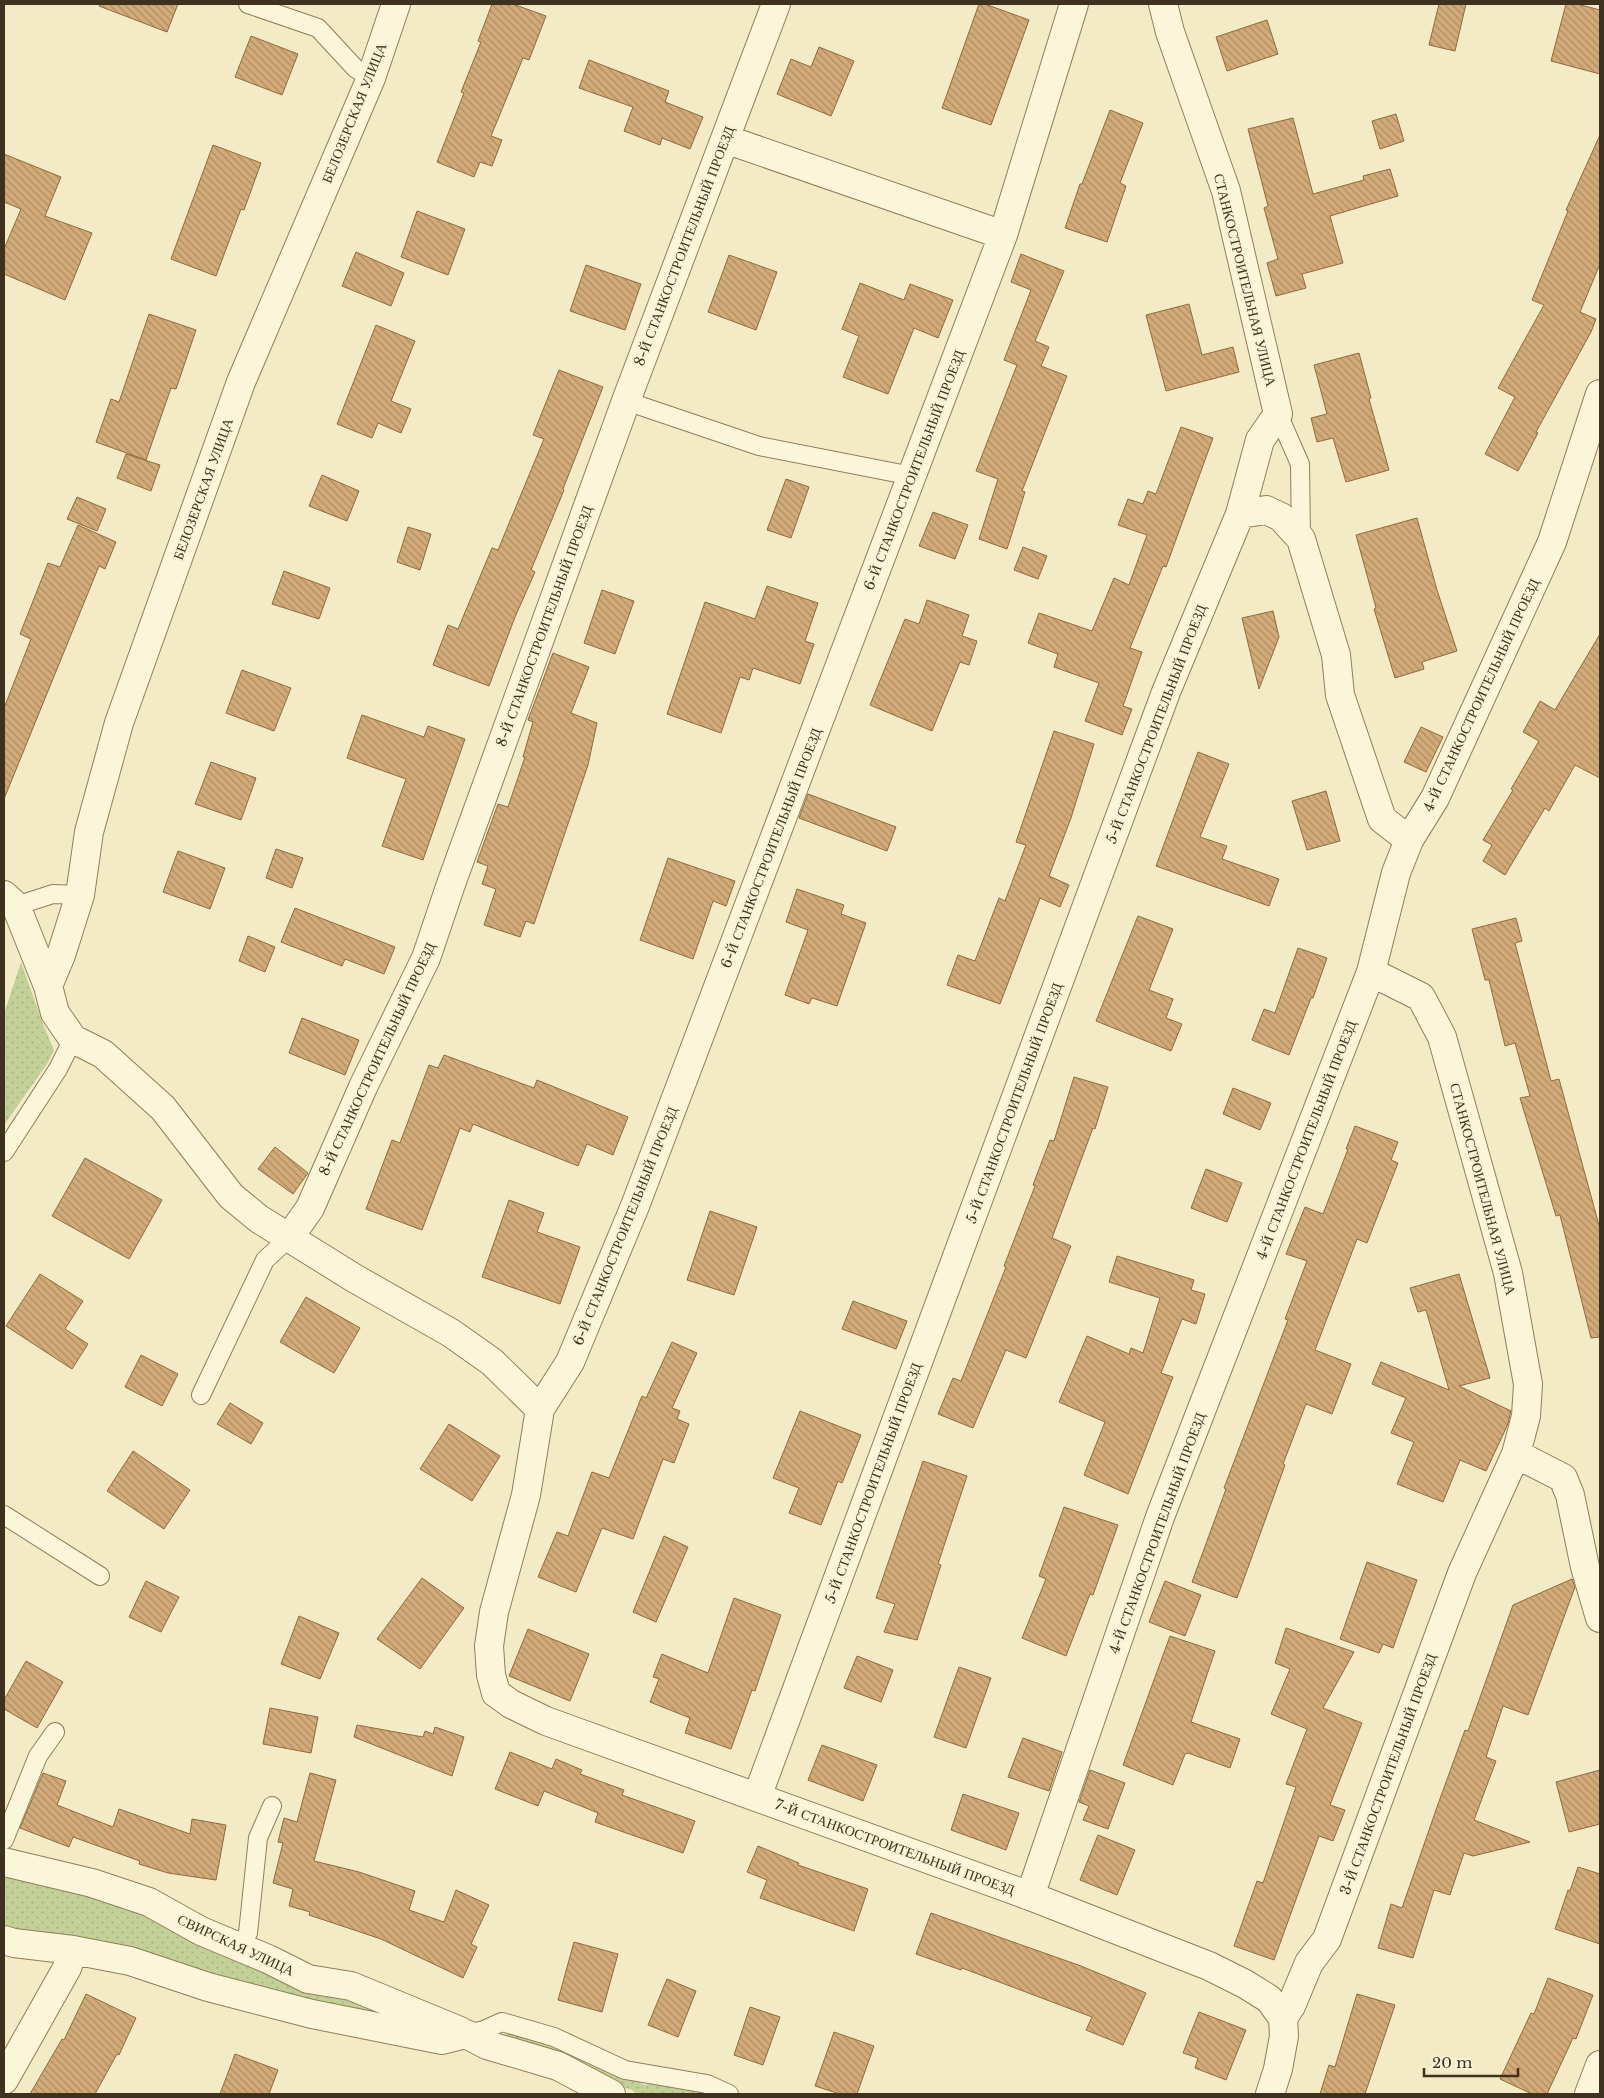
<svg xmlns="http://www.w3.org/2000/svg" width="1604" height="2098" font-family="'Libre Baskerville',serif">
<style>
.grass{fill:url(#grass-dots)}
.building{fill:url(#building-back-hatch);stroke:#906a3d}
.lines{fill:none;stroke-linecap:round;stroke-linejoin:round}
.service-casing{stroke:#8f7e5a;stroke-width:20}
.minor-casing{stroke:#8f7e5a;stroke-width:30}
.tertiary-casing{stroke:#8f7e5a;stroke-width:30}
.service{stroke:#fbf6da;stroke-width:18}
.minor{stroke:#fbf6da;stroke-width:28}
.tertiary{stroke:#fbf6da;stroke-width:28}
.labels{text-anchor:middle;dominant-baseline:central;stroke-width:4;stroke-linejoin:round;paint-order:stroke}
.street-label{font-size:14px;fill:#3e321f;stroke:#f8f3d6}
</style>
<defs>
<pattern id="grass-dots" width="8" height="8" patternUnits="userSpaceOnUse" patternTransform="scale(1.25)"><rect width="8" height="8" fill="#c3d198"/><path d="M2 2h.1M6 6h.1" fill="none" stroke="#a9b483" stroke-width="1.8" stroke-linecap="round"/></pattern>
<pattern id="building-back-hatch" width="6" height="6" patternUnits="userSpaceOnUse" patternTransform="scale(1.25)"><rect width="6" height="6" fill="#d3ab79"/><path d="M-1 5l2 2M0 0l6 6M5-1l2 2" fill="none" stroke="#ad8c63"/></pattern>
</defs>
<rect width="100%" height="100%" fill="#f2ebc6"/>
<path class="grass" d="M 21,962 L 43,1024 L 54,1050 L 47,1064 L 4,1125 L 4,1014 Z
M 4,1877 C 77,1882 143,1914 210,1942 C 284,1972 358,2002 433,2031 L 4,1929 Z
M 520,2031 C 561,2050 604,2065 645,2085 L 660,2081 L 714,2094 L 636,2094 L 632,2090 L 599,2079 L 494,2036 Z"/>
<path class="building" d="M 100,4 L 178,4 L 167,32 L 99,6 Z
M 492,4 L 513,4 L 546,16 L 529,60 L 523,58 L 491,136 L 502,140 L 492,166 L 480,162 L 474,177 L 437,162 L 464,93 L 461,92 L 481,42 L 478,41 Z
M 979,4 L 985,4 L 1029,20 L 991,125 L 942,108 Z
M 1439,4 L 1466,4 L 1455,51 L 1429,45 Z
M 1566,4 L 1577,4 L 1600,10 L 1600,74 L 1551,61 Z
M 1267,20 L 1278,54 L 1227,71 L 1216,37 Z
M 251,36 L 298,54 L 282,95 L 235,77 Z
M 819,47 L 854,61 L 831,116 L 777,94 L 791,59 L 811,67 Z
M 589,60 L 669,91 L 665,102 L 703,117 L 690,149 L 662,138 L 660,145 L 624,131 L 633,107 L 579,88 Z
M 1110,110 L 1143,123 L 1120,183 L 1126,186 L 1107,242 L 1065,228 L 1080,184 L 1082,184 Z
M 1396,114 L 1404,141 L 1380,149 L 1372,121 Z
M 1293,118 L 1313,194 L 1364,180 L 1363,176 L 1390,169 L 1398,196 L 1330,216 L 1343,263 L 1302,274 L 1306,288 L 1276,296 L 1267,263 L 1278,259 L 1264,208 L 1268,206 L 1248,129 Z
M 1600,135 L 1600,264 L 1580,312 L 1596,319 L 1591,332 L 1536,432 L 1538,433 L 1518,471 L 1485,454 L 1515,397 L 1498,388 L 1544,305 L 1532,300 L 1568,211 L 1566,210 Z
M 213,145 L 261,163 L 244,210 L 241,209 L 216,276 L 171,259 Z
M 4,154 L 61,177 L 45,216 L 92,233 L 65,300 L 4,274 L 4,249 L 21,209 L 4,202 Z
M 417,211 L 465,229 L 448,275 L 401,257 Z
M 356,252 L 404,273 L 391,306 L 342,286 Z
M 1021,254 L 1064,271 L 1035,341 L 1049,347 L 1041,366 L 1067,376 L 1022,491 L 1025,492 L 1007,549 L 979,539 L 998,479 L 976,471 L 1017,365 L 1004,360 L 1031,290 L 1011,282 Z
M 729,255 L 777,272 L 756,330 L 708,312 Z
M 586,265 L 641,284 L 625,330 L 570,311 Z
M 860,283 L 904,300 L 910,284 L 953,300 L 938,338 L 914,328 L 888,394 L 843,377 L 859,336 L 842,329 Z
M 1189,304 L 1202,355 L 1233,347 L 1239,372 L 1166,391 L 1146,315 Z
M 149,314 L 196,330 L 176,389 L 171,388 L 146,460 L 96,442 L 111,399 L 119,402 Z
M 376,325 L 415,341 L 391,401 L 411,409 L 401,433 L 378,423 L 372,438 L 337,424 Z
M 1359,353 L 1371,398 L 1369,399 L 1389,470 L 1346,482 L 1333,438 L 1317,442 L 1311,418 L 1327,414 L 1314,365 Z
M 559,370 L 603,387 L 563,489 L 564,490 L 531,570 L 535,572 L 515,617 L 489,686 L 433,665 L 448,625 L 458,629 L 492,548 L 498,550 L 544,439 L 533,435 Z
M 1181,427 L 1213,438 L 1166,567 L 1163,566 L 1130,648 L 1142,652 L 1123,706 L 1132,709 L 1122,735 L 1085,721 L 1099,683 L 1054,667 L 1058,654 L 1028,643 L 1039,613 L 1092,631 L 1114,578 L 1129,585 L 1147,535 L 1118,525 L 1128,499 L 1143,504 L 1148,491 L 1156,494 Z
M 126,454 L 160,465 L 151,491 L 117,478 Z
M 322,475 L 359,491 L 347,521 L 309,506 Z
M 786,479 L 809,487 L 791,538 L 767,530 Z
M 77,497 L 106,509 L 97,531 L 67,519 Z
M 933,512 L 968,525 L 955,559 L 919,546 Z
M 1417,518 L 1437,590 L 1457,651 L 1422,662 L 1424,669 L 1395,678 L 1374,609 L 1376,608 L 1356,535 Z
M 78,525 L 116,542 L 105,569 L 99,566 L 4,799 L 4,708 L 31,639 L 20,634 L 48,563 L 60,567 Z
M 408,527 L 431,534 L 420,570 L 397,562 Z
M 1023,547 L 1047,556 L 1038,579 L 1014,570 Z
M 284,571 L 330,588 L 319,619 L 272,604 Z
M 767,586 L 818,603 L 805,641 L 814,644 L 800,684 L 753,668 L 749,680 L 740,677 L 721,733 L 667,714 L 705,602 L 755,619 Z
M 602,590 L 634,601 L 615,654 L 584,643 Z
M 927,600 L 969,615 L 962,636 L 977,641 L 969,665 L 960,662 L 932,731 L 870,705 L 905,619 L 919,624 Z
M 1273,611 L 1279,637 L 1259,689 L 1242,618 Z
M 1600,634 L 1600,778 L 1575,765 L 1549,811 L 1545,808 L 1505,875 L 1483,861 L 1492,845 L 1483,840 L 1513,790 L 1511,789 L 1539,741 L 1523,732 L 1540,701 L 1555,710 Z
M 553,653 L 589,667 L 571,713 L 597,723 L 588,765 L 534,924 L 526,921 L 520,937 L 484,925 L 496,889 L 482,884 L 488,866 L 477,862 L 498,804 L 508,807 L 525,757 L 523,757 L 533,722 L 528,720 Z
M 242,670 L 291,688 L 274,731 L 226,713 Z
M 362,715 L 424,737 L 428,726 L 465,739 L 423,860 L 382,846 L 406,779 L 347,758 Z
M 1421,727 L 1443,737 L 1426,772 L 1404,762 Z
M 1054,731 L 1094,744 L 1071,818 L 1049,876 L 1069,885 L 1060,907 L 1040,898 L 1000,1004 L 947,985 L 958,955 L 975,961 L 999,898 L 1005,901 L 1026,845 L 1016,842 Z
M 1198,752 L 1229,764 L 1200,837 L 1227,846 L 1222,859 L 1279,879 L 1269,906 L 1156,866 Z
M 211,762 L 256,778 L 241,820 L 195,804 Z
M 1326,791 L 1340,841 L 1307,850 L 1292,801 Z
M 808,794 L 896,827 L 887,851 L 799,818 Z
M 276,849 L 303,858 L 292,888 L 266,878 Z
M 178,851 L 225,868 L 210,909 L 163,892 Z
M 668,858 L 735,881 L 726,906 L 713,901 L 693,959 L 640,940 Z
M 797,889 L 844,905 L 841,914 L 866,923 L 837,1006 L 812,998 L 809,1004 L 785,995 L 808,930 L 786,922 Z
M 295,908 L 395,947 L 384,974 L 345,959 L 342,966 L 281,942 Z
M 1138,916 L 1173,929 L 1149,990 L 1173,999 L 1166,1018 L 1182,1024 L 1171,1051 L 1096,1021 Z
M 1516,918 L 1522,941 L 1515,943 L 1551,1081 L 1559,1079 L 1600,1229 L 1600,1337 L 1591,1338 L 1560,1215 L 1556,1216 L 1520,1098 L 1530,1096 L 1515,1043 L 1505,1046 L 1489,980 L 1485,980 L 1472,929 Z
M 248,936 L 275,947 L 265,972 L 239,961 Z
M 1298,948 L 1327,958 L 1313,998 L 1311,998 L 1289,1055 L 1252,1040 L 1264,1009 L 1275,1013 Z
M 302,1018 L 359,1040 L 345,1075 L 289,1053 Z
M 444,1055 L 534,1088 L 537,1080 L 628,1117 L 613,1155 L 587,1144 L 578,1166 L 473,1124 L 470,1132 L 460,1128 L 422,1230 L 366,1209 L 392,1140 L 400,1143 L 429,1065 L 438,1068 Z
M 1074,1077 L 1108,1087 L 1095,1129 L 1093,1128 L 1052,1238 L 1071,1246 L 1026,1358 L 1006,1350 L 973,1428 L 938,1414 L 953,1378 L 961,1381 L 1006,1267 L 1004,1266 L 1035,1186 L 1033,1185 L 1050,1140 L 1054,1141 Z
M 1233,1088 L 1271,1103 L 1260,1130 L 1223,1114 Z
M 1355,1126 L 1398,1142 L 1391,1160 L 1398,1163 L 1367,1243 L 1357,1239 L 1315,1350 L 1351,1364 L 1332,1414 L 1306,1404 L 1283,1464 L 1285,1465 L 1237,1598 L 1192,1582 L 1226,1489 L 1224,1488 L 1288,1320 L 1285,1319 L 1307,1261 L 1286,1254 L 1305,1207 L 1323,1214 L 1348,1149 L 1346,1149 Z
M 275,1147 L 308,1173 L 293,1194 L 258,1169 Z
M 85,1158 L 162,1200 L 129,1259 L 52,1216 Z
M 1206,1169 L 1242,1183 L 1227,1222 L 1191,1208 Z
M 509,1200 L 544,1213 L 537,1232 L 580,1247 L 560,1304 L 482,1277 Z
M 710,1211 L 757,1227 L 734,1295 L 687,1280 Z
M 1117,1256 L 1194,1280 L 1191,1290 L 1205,1294 L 1196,1324 L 1182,1319 L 1161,1373 L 1173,1377 L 1128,1494 L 1084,1475 L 1105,1422 L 1059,1402 L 1087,1336 L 1129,1354 L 1131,1348 L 1143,1353 L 1160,1298 L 1109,1282 Z
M 40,1274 L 83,1301 L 65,1329 L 88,1344 L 72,1369 L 6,1326 Z
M 1459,1274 L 1490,1378 L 1459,1386 L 1511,1411 L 1510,1414 L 1508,1424 L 1486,1471 L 1460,1460 L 1443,1502 L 1397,1484 L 1414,1442 L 1391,1433 L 1406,1398 L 1372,1384 L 1381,1362 L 1449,1390 L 1426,1310 L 1418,1312 L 1410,1288 Z
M 306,1297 L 360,1328 L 334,1373 L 280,1342 Z
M 853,1301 L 907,1321 L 896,1349 L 842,1329 Z
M 672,1342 L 697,1353 L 672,1408 L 680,1411 L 677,1419 L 689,1424 L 674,1463 L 663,1459 L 633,1539 L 602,1528 L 576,1592 L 538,1577 L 557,1532 L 568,1536 L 592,1472 L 609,1478 L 642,1396 L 646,1398 Z
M 141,1355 L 178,1374 L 162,1406 L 125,1387 Z
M 230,1403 L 263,1423 L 251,1444 L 217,1424 Z
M 800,1411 L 861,1435 L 842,1483 L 838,1481 L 821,1525 L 789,1513 L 799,1488 L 773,1478 Z
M 449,1424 L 500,1456 L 472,1501 L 420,1469 Z
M 133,1451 L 190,1490 L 164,1529 L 107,1491 Z
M 923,1461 L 967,1476 L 938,1564 L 941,1565 L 917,1640 L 884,1632 L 895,1604 L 876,1598 Z
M 1064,1507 L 1118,1525 L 1093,1595 L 1090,1594 L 1066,1656 L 1022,1638 L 1046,1579 L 1039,1576 Z
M 664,1536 L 688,1547 L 656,1622 L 633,1612 Z
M 1367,1562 L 1417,1580 L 1393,1648 L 1383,1644 L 1379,1653 L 1340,1639 Z
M 422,1578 L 464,1608 L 420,1669 L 377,1639 Z
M 1572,1579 L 1575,1587 L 1528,1715 L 1503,1706 L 1486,1757 L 1496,1761 L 1474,1820 L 1530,1842 L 1473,1856 L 1464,1853 L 1450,1895 L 1434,1890 L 1413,1958 L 1378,1948 L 1391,1904 L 1402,1908 L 1437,1807 L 1465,1730 L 1468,1731 L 1513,1605 Z
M 146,1581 L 179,1597 L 161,1632 L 129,1617 Z
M 1165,1581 L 1201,1595 L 1185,1636 L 1149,1622 Z
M 734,1598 L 781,1615 L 755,1691 L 752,1690 L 731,1749 L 685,1733 L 690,1718 L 650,1702 L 659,1679 L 653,1677 L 662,1654 L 708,1673 Z
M 299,1616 L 339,1633 L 320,1679 L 281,1664 Z
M 1286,1628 L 1354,1652 L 1323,1708 L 1362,1723 L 1330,1805 L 1345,1810 L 1333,1841 L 1319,1836 L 1274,1960 L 1234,1946 L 1257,1881 L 1263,1883 L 1296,1787 L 1286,1784 L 1307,1729 L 1271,1714 L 1290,1669 L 1275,1663 Z
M 528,1629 L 589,1654 L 570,1701 L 509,1676 Z
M 1170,1636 L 1215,1651 L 1191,1722 L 1240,1739 L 1230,1768 L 1188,1753 L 1185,1754 L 1173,1785 L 1123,1765 Z
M 857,1656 L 893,1670 L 881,1702 L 844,1688 Z
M 26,1661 L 63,1682 L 37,1728 L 4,1709 L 4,1700 Z
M 959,1667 L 991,1678 L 966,1748 L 934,1737 Z
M 270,1708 L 318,1717 L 311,1753 L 263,1744 Z
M 357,1725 L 423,1737 L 425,1731 L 433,1734 L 435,1727 L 464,1737 L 452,1776 L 354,1737 Z
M 1023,1738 L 1062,1752 L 1049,1791 L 1008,1777 Z
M 822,1745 L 877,1765 L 863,1801 L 808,1780 Z
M 510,1752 L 552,1769 L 556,1759 L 582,1770 L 580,1774 L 624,1790 L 622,1795 L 695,1821 L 683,1853 L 595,1822 L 598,1813 L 544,1791 L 538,1806 L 495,1789 Z
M 1090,1770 L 1125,1783 L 1108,1829 L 1083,1820 L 1089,1806 L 1079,1802 Z
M 1600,1770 L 1600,1824 L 1569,1832 L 1556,1782 Z
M 43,1773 L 66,1781 L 57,1805 L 113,1827 L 119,1809 L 190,1834 L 192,1819 L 226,1825 L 216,1880 L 168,1873 L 139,1864 L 140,1861 L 73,1837 L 69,1847 L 20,1828 Z
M 310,1773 L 336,1780 L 314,1861 L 359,1872 L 415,1891 L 409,1910 L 444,1922 L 456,1890 L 489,1905 L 471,1944 L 477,1947 L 463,1978 L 381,1939 L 309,1915 L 310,1912 L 289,1906 L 293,1889 L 273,1883 L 283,1843 L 278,1842 L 284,1818 L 297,1822 Z
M 963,1794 L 1019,1813 L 1006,1850 L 951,1830 Z
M 1098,1835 L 1135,1850 L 1117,1895 L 1080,1880 Z
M 758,1846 L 799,1863 L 798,1865 L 868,1889 L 854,1931 L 760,1898 L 767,1880 L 747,1872 Z
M 1578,1867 L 1600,1874 L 1600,1944 L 1555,1929 L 1568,1890 L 1570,1891 Z
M 931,1913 L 1081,1966 L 1146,1993 L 1123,2045 L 1086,2030 L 1092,2017 L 962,1968 L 961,1970 L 916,1954 Z
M 574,1942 L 618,1954 L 602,2012 L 558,2000 Z
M 1548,1978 L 1593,1995 L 1576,2039 L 1573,2038 L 1547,2094 L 1532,2094 L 1500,2079 L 1531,2013 L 1534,2014 Z
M 667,1979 L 696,1991 L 678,2037 L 648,2025 Z
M 86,1994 L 136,2018 L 119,2055 L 117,2054 L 95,2094 L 30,2094 L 62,2039 L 64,2040 Z
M 1357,1994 L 1395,2005 L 1365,2094 L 1320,2094 L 1329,2065 L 1335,2067 Z
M 750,2007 L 780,2017 L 763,2065 L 734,2055 Z
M 1199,2012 L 1246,2030 L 1226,2080 L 1195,2068 L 1198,2058 L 1183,2053 Z
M 834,2032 L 874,2046 L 857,2094 L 840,2094 L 815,2086 Z
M 235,2054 L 278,2070 L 269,2094 L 220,2094 Z"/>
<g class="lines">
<g class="service-casing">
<path id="service" d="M 248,4 L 318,28 L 355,68 L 371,78
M 626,401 L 759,446 L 912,476
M 1278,414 L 1300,464 L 1301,539
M 16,906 L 53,894 L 80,895
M 4,1152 L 58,1069 L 73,1039
M 201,1395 L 265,1260 L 289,1238
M 4,1515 L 100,1576
M 4,1840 L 38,1756 L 55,1732
M 239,1947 L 248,1933 L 258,1838 L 272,1806
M 466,2034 L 484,2030 L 502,2022 L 554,2037 L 625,2070 L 707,2084 L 729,2094"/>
</g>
<g class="minor-casing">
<path id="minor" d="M 725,139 L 1003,235
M 1240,514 L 1266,510 L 1281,517 L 1301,539 L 1336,655 L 1340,695 L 1382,819 L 1409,840
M 4,895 L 16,906 L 48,986 L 55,1013 L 73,1039 L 103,1054 L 163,1108 L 231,1196 L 259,1219 L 354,1278 L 451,1333 L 492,1362 L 540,1409
M 1371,972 L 1421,997 L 1442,1037 L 1508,1273 L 1528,1384 L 1526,1416 L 1516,1454 L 1563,1478 L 1570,1495 L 1585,1567 L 1600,1618
M 48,986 L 61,955 L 80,895 L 89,832 L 119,723 L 241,382 L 371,78 L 396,4
M 289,1238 L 310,1208 L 363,1087 L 426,958 L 451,884 L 626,401 L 776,4
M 496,1693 L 491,1675 L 489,1646 L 494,1612 L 526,1495 L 540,1409 L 570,1362 L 635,1206 L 1003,235 L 1074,4
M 757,1797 L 1166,692 L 1240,514 L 1260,440 L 1278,414 L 1226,191 L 1170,32 L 1163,4
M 4,1862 L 92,1883 L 149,1902 L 201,1931 L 268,1959 L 308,1979 L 351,1986 L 460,2031
M 1030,1896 L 1160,1517 L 1371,972 L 1396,873 L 1409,840 L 1435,798 L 1552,542 L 1600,394
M 4,1940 L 14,1943 L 73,1950 L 130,1961 L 208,1987 L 312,2014 L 442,2040 L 466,2034 L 487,2045 L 558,2066 L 611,2094
M 1283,2018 L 1291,2006 L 1309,1963 L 1327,1939 L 1462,1573 L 1516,1454
M 4,2080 L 67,1968 L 73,1950
M 1589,2094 L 1600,2065"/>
</g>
<g class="tertiary-casing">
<path id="tertiary" d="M 496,1693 L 511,1704 L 546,1721 L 1030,1896 L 1209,1966 L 1245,1984 L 1269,1999 L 1283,2018 L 1284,2036 L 1278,2069 L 1270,2094"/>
</g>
<use href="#service" class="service"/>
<use href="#minor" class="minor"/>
<use href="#tertiary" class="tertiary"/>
</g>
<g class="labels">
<g class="street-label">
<text transform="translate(354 113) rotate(-68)">БЕЛОЗЕРСКАЯ УЛИЦА</text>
<text transform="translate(684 246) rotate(-69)">8-Й СТАНКОСТРОИТЕЛЬНЫЙ ПРОЕЗД</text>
<text transform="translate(1245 280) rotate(76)">СТАНКОСТРОИТЕЛЬНАЯ УЛИЦА</text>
<text transform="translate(914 470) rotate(-69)">6-Й СТАНКОСТРОИТЕЛЬНЫЙ ПРОЕЗД</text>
<text transform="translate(203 489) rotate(-70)">БЕЛОЗЕРСКАЯ УЛИЦА</text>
<text transform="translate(544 626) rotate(-70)">8-Й СТАНКОСТРОИТЕЛЬНЫЙ ПРОЕЗД</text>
<text transform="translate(1481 695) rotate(-65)">4-Й СТАНКОСТРОИТЕЛЬНЫЙ ПРОЕЗД</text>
<text transform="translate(1156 724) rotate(-69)">5-Й СТАНКОСТРОИТЕЛЬНЫЙ ПРОЕЗД</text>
<text transform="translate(771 848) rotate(-69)">6-Й СТАНКОСТРОИТЕЛЬНЫЙ ПРОЕЗД</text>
<text transform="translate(377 1059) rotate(-65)">8-Й СТАНКОСТРОИТЕЛЬНЫЙ ПРОЕЗД</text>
<text transform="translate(1014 1103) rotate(-70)">5-Й СТАНКОСТРОИТЕЛЬНЫЙ ПРОЕЗД</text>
<text transform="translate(1306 1140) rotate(-69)">4-Й СТАНКОСТРОИТЕЛЬНЫЙ ПРОЕЗД</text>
<text transform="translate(1483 1189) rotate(75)">СТАНКОСТРОИТЕЛЬНАЯ УЛИЦА</text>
<text transform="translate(625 1226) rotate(-68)">6-Й СТАНКОСТРОИТЕЛЬНЫЙ ПРОЕЗД</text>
<text transform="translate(873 1483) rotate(-70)">5-Й СТАНКОСТРОИТЕЛЬНЫЙ ПРОЕЗД</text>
<text transform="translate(1157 1533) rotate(-70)">4-Й СТАНКОСТРОИТЕЛЬНЫЙ ПРОЕЗД</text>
<text transform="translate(1388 1774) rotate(-70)">3-Й СТАНКОСТРОИТЕЛЬНЫЙ ПРОЕЗД</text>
<text transform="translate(895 1847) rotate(20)">7-Й СТАНКОСТРОИТЕЛЬНЫЙ ПРОЕЗД</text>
<text transform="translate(236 1945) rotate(25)">СВИРСКАЯ УЛИЦА</text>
</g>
</g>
<rect width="1604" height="2098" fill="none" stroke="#3e321f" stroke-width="10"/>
<path d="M1424 2068v8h94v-8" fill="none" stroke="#3e321f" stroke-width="2.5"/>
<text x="1432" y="2068" font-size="15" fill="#3e321f" stroke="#f8f3d6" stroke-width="4" paint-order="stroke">20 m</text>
</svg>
